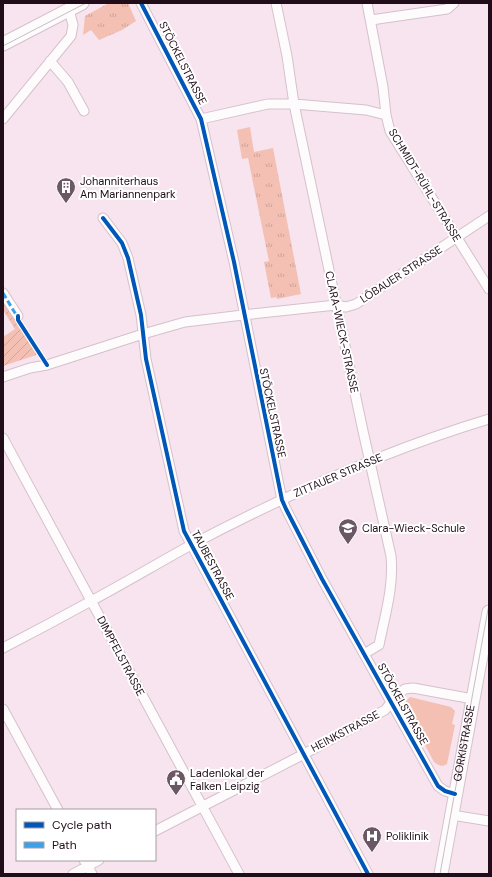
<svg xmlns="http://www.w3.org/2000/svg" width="492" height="877" font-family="'DM Sans',sans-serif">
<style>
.grass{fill:url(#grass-tufts)}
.park{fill:#f3c0b3}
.garden{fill:url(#garden-furrows)}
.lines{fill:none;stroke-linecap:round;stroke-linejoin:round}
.minor-casing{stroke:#d4c1cb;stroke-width:11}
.secondary-casing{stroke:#d4c1cb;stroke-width:15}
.minor{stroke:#fefbfc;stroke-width:9}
.secondary{stroke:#fefbfc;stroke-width:13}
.tram{stroke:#c6bfc3;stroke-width:1}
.quiet{stroke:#3da1ea;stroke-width:3;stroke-dasharray:6 3;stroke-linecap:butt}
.cycleway-casing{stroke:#fff;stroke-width:6}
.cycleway{stroke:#0057b8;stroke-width:4}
.labels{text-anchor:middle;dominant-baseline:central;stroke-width:4;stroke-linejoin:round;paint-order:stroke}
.street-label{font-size:11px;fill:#200d19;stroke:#fff}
.poi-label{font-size:11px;fill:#200d19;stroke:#fff;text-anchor:start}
</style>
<defs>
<pattern id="grass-tufts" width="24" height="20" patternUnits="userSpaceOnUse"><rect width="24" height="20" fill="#f3c0b3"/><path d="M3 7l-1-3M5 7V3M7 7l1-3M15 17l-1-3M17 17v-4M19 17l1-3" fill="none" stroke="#d0a499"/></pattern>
<pattern id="garden-furrows" width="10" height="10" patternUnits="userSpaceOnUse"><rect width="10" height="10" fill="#f3c0b3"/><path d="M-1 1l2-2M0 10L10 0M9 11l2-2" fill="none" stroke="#d0a499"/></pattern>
</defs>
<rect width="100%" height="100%" fill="#f7e4ee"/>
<path class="grass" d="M 109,3 L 128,3 L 136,21 L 122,30 L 99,40 L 91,30 L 83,35 L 85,16 Z
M 250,127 L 254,152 L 273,148 L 301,294 L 277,299 L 276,297 L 271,298 L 264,262 L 269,261 L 248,158 L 242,159 L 237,130 Z"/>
<path class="park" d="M 410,697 L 451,707 L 455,711 L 452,724 L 455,725 L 447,764 C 442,767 439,766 434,762 L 404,706 L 406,701 Z"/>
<path class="garden" d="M 3,298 L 39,354 L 3,366 L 3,337 L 15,329 L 3,310 Z"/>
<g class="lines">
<g class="minor-casing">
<path id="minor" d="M 141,3 L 201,119 L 234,262 L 282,500 L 286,509 L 322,579 L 438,786 L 445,791 L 455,794
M 276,3 L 287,56 L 294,104 L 363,431 L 391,556 C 394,586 385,615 379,645 L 364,654
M 367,3 L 383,87 L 386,115 L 390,131 L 489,289
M 371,20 L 447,9 L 454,3
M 50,61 L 68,82 L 84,111
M 3,119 L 71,36 L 73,25 L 69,10
M 201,119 L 268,104 L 294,104 L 366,110 L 386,115
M 103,218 L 122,243 L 128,258 L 141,315 L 146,359 L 184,531 L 368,874
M 3,293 L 18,316
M 3,377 L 30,368 L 47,365 L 143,334 L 185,322 L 243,315 L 336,305 L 346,307 L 356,304 L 489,216
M 3,438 L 239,874
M 3,648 C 32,633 62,617 91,601 C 125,583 158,563 191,545 C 286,495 386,450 489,419
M 3,709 L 58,810
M 452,815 L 489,821
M 155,831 L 304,754 L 385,710 L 398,694 L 405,689 L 413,688 L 473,699
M 84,860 L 92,874
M 73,874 L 99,860"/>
</g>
<g class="secondary-casing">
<path id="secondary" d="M 3,44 L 82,3
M 441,874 L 489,612"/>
</g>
<use href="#minor" class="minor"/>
<use href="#secondary" class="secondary"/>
<g class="tram">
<path d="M 3,46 L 86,3"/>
<path id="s1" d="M 440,874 L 489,604"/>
</g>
<path class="quiet" d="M 3,293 L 18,318"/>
<g class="cycleway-casing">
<path id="cycleway" d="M 141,3 L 201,119 L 234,262 L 282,500 L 286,509 L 322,579 L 438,786 L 445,791 L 455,794
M 103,218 L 122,243 L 128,258 L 141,315 L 146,359 L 184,531 L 368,874
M 18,316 L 18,320 L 47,365"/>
</g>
<use href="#cycleway" class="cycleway"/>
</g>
<defs>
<g id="building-pin" transform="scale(1)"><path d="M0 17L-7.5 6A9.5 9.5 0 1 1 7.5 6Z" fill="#6b5864" stroke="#fff"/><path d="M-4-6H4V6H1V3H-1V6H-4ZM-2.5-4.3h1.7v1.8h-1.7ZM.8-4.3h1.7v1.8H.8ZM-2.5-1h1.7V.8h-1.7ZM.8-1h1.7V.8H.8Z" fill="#fff"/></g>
<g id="school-pin" transform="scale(1)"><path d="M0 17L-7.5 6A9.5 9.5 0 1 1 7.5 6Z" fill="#6b5864" stroke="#fff"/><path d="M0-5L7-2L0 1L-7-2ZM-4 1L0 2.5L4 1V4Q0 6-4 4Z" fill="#fff"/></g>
<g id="civic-pin" transform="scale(1)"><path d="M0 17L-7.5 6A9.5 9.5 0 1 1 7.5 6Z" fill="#6b5864" stroke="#fff"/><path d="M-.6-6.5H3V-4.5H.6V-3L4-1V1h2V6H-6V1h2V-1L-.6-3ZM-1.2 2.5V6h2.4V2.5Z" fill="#fff"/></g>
<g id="hospital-pin" transform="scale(1)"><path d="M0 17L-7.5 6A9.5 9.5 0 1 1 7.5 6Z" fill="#6b5864" stroke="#fff"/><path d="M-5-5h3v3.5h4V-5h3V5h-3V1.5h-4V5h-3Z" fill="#fff"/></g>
</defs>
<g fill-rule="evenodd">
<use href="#building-pin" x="66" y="187"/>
<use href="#school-pin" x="348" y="528"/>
<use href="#civic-pin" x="176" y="779"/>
<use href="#hospital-pin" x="372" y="836"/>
</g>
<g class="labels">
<g class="street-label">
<text transform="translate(183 63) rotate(63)">STÖCKELSTRASSE</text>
<text transform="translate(425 185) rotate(59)">SCHMIDT-RÜHL-STRASSE</text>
<text transform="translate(401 274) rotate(-33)">LÖBAUER STRASSE</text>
<text transform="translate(342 332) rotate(78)">CLARA-WIECK-STRASSE</text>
<text transform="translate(273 413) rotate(78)">STÖCKELSTRASSE</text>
<text transform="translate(338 475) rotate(-23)">ZITTAUER STRASSE</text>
<text transform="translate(213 565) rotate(62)">TAUBESTRASSE</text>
<text transform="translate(121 656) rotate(62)">DIMPFELSTRASSE</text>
<text transform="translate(403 704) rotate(61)">STÖCKELSTRASSE</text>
<text transform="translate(345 731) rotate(-28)">HEINKSTRASSE</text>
<text stroke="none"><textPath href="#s1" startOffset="133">GORKISTRASSE</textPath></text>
</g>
<g class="poi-label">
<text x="80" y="181">Johanniterhaus<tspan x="80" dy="13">Am Mariannenpark</tspan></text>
<text x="362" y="528">Clara-Wieck-Schule</text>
<text x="190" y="773">Ladenlokal der<tspan x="190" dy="13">Falken Leipzig</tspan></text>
<text x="386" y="836">Poliklinik</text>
</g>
</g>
<rect width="492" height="877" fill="none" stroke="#200d19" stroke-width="8"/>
<rect x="16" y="809" width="140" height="52" fill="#ffffff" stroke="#a69ea3"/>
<rect x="24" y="822" width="20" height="6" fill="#0057b8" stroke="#a69ea3"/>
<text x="52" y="829" font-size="12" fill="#200d19">Cycle path</text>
<rect x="24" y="842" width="20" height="6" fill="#3da1ea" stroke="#a69ea3"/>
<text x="52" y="849" font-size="12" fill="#200d19">Path</text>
</svg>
